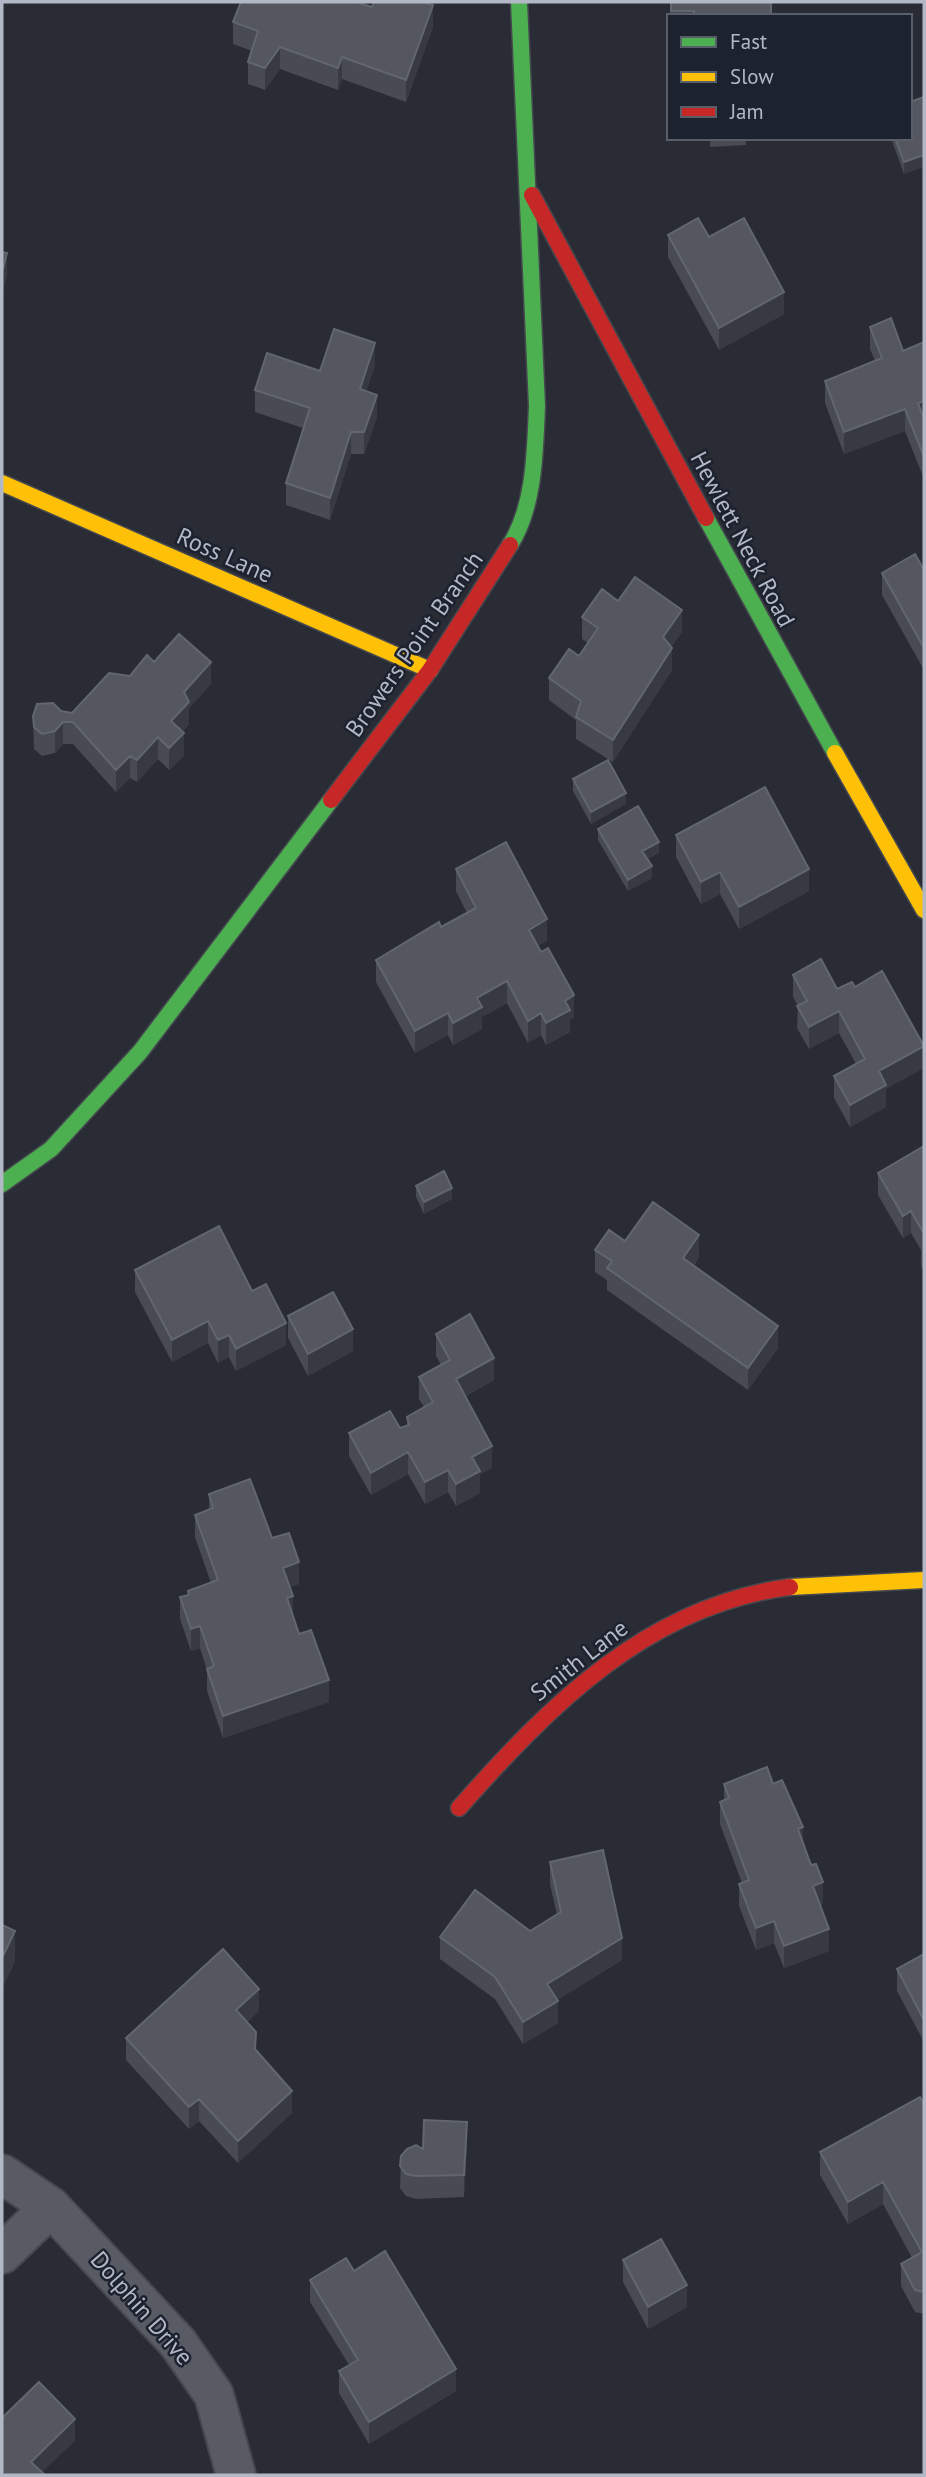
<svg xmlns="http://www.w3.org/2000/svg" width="926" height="2477" font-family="'PT Sans',sans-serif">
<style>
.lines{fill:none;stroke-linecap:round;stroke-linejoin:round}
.street-casing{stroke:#45484e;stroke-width:42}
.fast-casing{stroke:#45484e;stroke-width:19}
.slow-casing{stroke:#45484e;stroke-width:19}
.jam-casing{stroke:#45484e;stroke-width:19}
.street{stroke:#585b63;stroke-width:38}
.fast{stroke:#4caf50;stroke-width:16}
.slow{stroke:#ffc107;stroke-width:16}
.jam{stroke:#c62828;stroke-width:16}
.wall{fill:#484b53}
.shaded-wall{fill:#373a42}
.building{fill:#54575f;stroke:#62666f;stroke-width:2}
.labels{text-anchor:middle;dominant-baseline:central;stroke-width:5;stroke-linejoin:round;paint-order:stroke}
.street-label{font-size:24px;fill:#b3b8c6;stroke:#1d222f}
</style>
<rect width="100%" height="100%" fill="#292c35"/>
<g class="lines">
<g class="street-casing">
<path id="street" d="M 2,2174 L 51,2207 L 178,2343 L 214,2395 L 236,2475
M 2,2254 L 51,2207"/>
</g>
<g class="fast-casing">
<path id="fast" d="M 706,518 L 835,753
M 510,545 C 535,506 535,450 537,406 L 519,2
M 2,1184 L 51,1149 L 140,1052 L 331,800"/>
</g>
<g class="slow-casing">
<path id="slow" d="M 2,483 L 430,670
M 835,753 L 924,910
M 790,1587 L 924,1580"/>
</g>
<g class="jam-casing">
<path id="jam" d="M 532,195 L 706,518
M 331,800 L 430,670 L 510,545
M 459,1808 C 549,1706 648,1605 790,1587"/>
</g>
<use href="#street" class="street"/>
<use href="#fast" class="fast"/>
<use href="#slow" class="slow"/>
<use href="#jam" class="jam"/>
</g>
<path class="wall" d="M 670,2 L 771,2 L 771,16 L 670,16 Z
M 233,22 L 433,27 L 406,102 L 342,79 L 338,90 L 280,69 L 265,90 L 248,84 L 248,62 L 252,51 L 233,44 Z
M 710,138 L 746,138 L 746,145 L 710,147 Z
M 891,138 L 910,138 L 904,174 Z
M 668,235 L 784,314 L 719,350 L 668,257 Z
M 870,327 L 903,351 L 924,343 L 924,479 L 905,431 L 844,454 L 825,403 L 825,381 L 875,361 L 870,349 Z
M 375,365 L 366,391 L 377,417 L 364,454 L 351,454 L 330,520 L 286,505 L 286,483 L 303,428 L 255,412 L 255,390 L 320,371 Z
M 924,570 L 924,670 L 882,595 L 882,573 Z
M 618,601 L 682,632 L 671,647 L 672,670 L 613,762 L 576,739 L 576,720 L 549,700 L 549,678 L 579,656 L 588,643 L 582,639 L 582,617 Z
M 154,662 L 211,684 L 189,708 L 189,724 L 182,732 L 184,755 L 169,770 L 158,759 L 137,782 L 130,778 L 116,792 L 73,744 L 63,744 L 55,753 L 42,756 L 34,749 L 33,716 L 61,711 L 72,713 L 130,676 Z
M 573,779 L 626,804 L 591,824 L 573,791 Z
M 598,829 L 659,853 L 647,859 L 652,878 L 628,891 L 598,840 Z
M 676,835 L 809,891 L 739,929 L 720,894 L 701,904 L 676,857 Z
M 456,869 L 547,941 L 538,946 L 574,1017 L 570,1020 L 570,1032 L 546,1045 L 541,1035 L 528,1043 L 507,1003 L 482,1017 L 482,1029 L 453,1045 L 448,1035 L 415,1053 L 376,982 L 376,960 L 467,913 L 456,891 Z
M 821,959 L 886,1089 L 886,1107 L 850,1127 L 834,1098 L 834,1076 L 856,1064 L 839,1033 L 809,1049 L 797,1028 L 798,1006 L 793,997 L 793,975 Z
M 924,1146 L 924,1272 L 921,1266 L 921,1250 L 911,1233 L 903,1238 L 878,1195 L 878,1173 Z
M 416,1186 L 452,1199 L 424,1214 L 416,1197 Z
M 625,1241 L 699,1257 L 694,1266 L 778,1348 L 748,1390 L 607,1290 L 607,1280 L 595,1272 L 595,1250 Z
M 135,1270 L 252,1291 L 286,1345 L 236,1371 L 229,1357 L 218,1363 L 208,1343 L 172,1362 L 135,1292 Z
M 288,1316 L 353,1351 L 308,1376 L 288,1338 Z
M 436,1334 L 494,1380 L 466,1396 L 492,1468 L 480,1474 L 480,1493 L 456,1506 L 448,1492 L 425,1504 L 408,1474 L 371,1495 L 349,1456 L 349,1433 L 400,1428 L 407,1426 L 407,1417 L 424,1407 L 419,1399 L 419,1377 L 441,1365 L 436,1356 Z
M 209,1494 L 272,1538 L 299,1584 L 289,1587 L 293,1615 L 299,1634 L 329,1702 L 223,1738 L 207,1691 L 207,1670 L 200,1648 L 191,1651 L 180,1619 L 180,1597 L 188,1595 L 188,1591 L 211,1583 L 195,1537 L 195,1515 L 209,1510 Z
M 724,1784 L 773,1784 L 803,1845 L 823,1904 L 820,1905 L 829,1951 L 784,1968 L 774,1943 L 756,1950 L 739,1906 L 739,1884 L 742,1883 L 720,1824 L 720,1802 L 724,1800 Z
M 550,1862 L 622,1960 L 557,2000 L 558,2023 L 523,2044 L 495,1999 L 440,1959 L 440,1937 L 530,1931 L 557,1915 L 550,1884 Z
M 924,1954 L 924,2042 L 897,1991 L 897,1969 Z
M 259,2011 L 247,2022 L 256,2051 L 292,2113 L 238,2163 L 199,2121 L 189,2129 L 126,2060 L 126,2038 Z
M 924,2104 L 924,2314 L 915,2312 L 901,2286 L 901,2264 L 912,2258 L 883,2204 L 848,2224 L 820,2175 L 820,2152 Z
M 467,2144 L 464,2197 L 416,2199 L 406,2196 L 400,2188 L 401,2156 L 423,2149 Z
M 623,2260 L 687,2307 L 648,2329 L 623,2282 Z
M 354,2271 L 456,2391 L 369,2444 L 339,2393 L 339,2371 L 349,2365 L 310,2302 L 310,2280 Z"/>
<path class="shaded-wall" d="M 433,5 L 433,27 L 406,102 L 406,80 Z
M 280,47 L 280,69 L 265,90 L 265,68 Z
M 342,57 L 342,79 L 338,90 L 338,68 Z
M 924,155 L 924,167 L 904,174 L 904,162 Z
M 7,253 L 7,276 L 2,294 L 2,272 Z
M 784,292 L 784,314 L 719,350 L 719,328 Z
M 375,343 L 375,365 L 360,411 L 360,389 Z
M 377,395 L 377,417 L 364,454 L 364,432 Z
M 924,401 L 924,423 L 918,403 Z
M 905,409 L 905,431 L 844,454 L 844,432 Z
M 351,432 L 351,454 L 330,520 L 330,498 Z
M 682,610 L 682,632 L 663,659 L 663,637 Z
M 672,648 L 672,670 L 613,762 L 613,740 Z
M 211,662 L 211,684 L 189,708 L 189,724 L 171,743 L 171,721 L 184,692 Z
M 63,722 L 63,744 L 55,753 L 55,731 Z
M 184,733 L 184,755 L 169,770 L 169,748 Z
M 158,737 L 158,759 L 137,782 L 137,760 Z
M 130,756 L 130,778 L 116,792 L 116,770 Z
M 626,793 L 626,804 L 591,824 L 591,812 Z
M 659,842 L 659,853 L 642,862 L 642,851 Z
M 652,866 L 652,878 L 628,891 L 628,880 Z
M 809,869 L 809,891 L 739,929 L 739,907 Z
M 720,872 L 720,894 L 701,904 L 701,882 Z
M 547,919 L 547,941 L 529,952 L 529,930 Z
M 507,981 L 507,1003 L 482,1017 L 482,1029 L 453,1045 L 453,1023 L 477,998 Z
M 574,995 L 574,1017 L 570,1020 L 570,1032 L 546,1045 L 546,1023 L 565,1001 Z
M 839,1011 L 839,1033 L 809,1049 L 809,1027 Z
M 448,1013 L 448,1035 L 415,1053 L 415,1031 Z
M 541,1013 L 541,1035 L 528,1043 L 528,1021 Z
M 924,1046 L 924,1068 L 886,1089 L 886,1107 L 850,1127 L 850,1105 L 879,1071 Z
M 452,1188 L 452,1199 L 424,1214 L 424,1202 Z
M 911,1211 L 911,1233 L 903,1238 L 903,1216 Z
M 699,1235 L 699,1257 L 683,1280 L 683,1258 Z
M 208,1321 L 208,1343 L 172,1362 L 172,1340 Z
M 286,1323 L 286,1345 L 236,1371 L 236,1349 Z
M 778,1326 L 778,1348 L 748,1390 L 748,1368 Z
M 353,1329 L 353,1351 L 308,1376 L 308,1354 Z
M 229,1335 L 229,1357 L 218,1363 L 218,1340 Z
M 494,1358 L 494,1380 L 456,1401 L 456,1379 Z
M 492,1446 L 492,1468 L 480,1474 L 480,1493 L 456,1506 L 456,1484 L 472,1457 Z
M 408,1452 L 408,1474 L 371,1495 L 371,1473 Z
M 448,1470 L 448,1492 L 425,1504 L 425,1482 Z
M 299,1562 L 299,1584 L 283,1590 L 283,1568 Z
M 293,1596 L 293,1618 L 287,1598 Z
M 200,1626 L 200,1648 L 191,1651 L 191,1629 Z
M 329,1680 L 329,1702 L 223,1738 L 223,1716 Z
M 803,1827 L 803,1849 L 798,1829 Z
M 823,1882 L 823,1904 L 813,1908 L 813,1886 Z
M 774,1921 L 774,1943 L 756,1950 L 756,1928 Z
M 829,1929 L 829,1951 L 784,1968 L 784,1946 Z
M 15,1931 L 15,1962 L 2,1989 L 2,1958 Z
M 622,1938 L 622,1960 L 547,2006 L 547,1984 Z
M 259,1989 L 259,2011 L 236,2032 L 236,2010 Z
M 558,2001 L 558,2023 L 523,2044 L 523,2022 Z
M 292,2091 L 292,2113 L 238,2163 L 238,2141 Z
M 199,2099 L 199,2121 L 189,2129 L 189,2107 Z
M 467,2122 L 467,2144 L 464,2197 L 464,2175 Z
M 883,2182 L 883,2204 L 848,2224 L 848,2202 Z
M 687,2285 L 687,2307 L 648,2329 L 648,2307 Z
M 456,2369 L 456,2391 L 369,2444 L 369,2422 Z
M 75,2419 L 75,2441 L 39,2475 L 31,2462 Z"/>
<path class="building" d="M 241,2 L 356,2 L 372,7 L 374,2 L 424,2 L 433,5 L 406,80 L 342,57 L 338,68 L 280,47 L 265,68 L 248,62 L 258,31 L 233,22 Z
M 671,2 L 771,2 L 771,16 L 694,16 L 694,11 L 671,11 Z
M 924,97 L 924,155 L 904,162 L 895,138 L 910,138 L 910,102 Z
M 698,218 L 709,237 L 744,218 L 784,292 L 719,328 L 668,235 Z
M 2,252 L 7,253 L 2,272 Z
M 891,318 L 903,351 L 924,342 L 924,401 L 918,403 L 924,419 L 924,457 L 905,409 L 844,432 L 825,381 L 882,358 L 870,327 Z
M 334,329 L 375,343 L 360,389 L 377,395 L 364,432 L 351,432 L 330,498 L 286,483 L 310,408 L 255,390 L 267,353 L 320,371 Z
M 915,554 L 924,570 L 924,648 L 882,573 Z
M 635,577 L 682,610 L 663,637 L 672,648 L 613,740 L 576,717 L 581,701 L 549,678 L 569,649 L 579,656 L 598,628 L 582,617 L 602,589 L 618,601 Z
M 179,634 L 211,662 L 184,692 L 189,702 L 171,721 L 184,733 L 169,748 L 158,737 L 137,760 L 130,756 L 116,770 L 73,722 L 63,722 L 55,731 L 42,734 L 34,727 L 33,716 L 37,704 L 53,703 L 61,711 L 72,713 L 109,673 L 130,676 L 147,655 L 154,662 Z
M 608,760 L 626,793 L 591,812 L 573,779 Z
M 765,787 L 809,869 L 739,907 L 720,872 L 701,882 L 676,835 Z
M 638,806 L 659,842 L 642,851 L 652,866 L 628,880 L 598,829 Z
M 506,842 L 547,919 L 529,930 L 541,952 L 548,948 L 574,995 L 565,1001 L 570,1010 L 546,1023 L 541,1013 L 528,1021 L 507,981 L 477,998 L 482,1007 L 453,1023 L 448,1013 L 415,1031 L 376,960 L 439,922 L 441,927 L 476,908 L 456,869 Z
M 821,959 L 837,989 L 852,982 L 855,987 L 882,971 L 924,1046 L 879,1071 L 886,1085 L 850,1105 L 834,1076 L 865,1059 L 839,1011 L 809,1027 L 797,1006 L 807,1001 L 793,975 Z
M 924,1146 L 924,1234 L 911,1211 L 903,1216 L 878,1173 Z
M 444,1171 L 452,1188 L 424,1202 L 416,1186 Z
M 653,1202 L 699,1235 L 683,1258 L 778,1326 L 748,1368 L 607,1268 L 612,1261 L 595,1250 L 609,1230 L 625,1241 Z
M 219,1226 L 252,1291 L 266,1284 L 286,1323 L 236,1349 L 229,1335 L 218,1340 L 208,1321 L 172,1340 L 135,1270 Z
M 333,1292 L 353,1329 L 308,1354 L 288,1316 Z
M 470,1314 L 494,1358 L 456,1379 L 492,1446 L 472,1457 L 480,1471 L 456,1484 L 448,1470 L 425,1482 L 408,1452 L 371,1473 L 349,1433 L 390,1411 L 400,1428 L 409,1425 L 407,1417 L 433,1402 L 419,1377 L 450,1360 L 436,1334 Z
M 250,1479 L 272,1538 L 289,1533 L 299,1562 L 283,1568 L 293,1596 L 287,1598 L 299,1634 L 311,1630 L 329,1680 L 223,1716 L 207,1669 L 214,1666 L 200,1626 L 191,1629 L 180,1597 L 189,1595 L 188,1591 L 218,1580 L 195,1515 L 213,1508 L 209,1494 Z
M 767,1767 L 773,1784 L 782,1780 L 803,1827 L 798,1829 L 811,1865 L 816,1864 L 823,1882 L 813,1886 L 829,1929 L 784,1946 L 774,1921 L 756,1928 L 739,1884 L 749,1880 L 720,1802 L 729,1798 L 724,1784 Z
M 603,1850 L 622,1938 L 547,1984 L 558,2001 L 523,2022 L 495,1977 L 440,1937 L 475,1890 L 530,1931 L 561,1912 L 550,1862 Z
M 2,1925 L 15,1931 L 2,1958 Z
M 223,1949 L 259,1989 L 236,2010 L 256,2032 L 255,2049 L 292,2091 L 238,2141 L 199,2099 L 189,2107 L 126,2038 Z
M 924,1954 L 924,2020 L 897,1969 Z
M 920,2097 L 924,2104 L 924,2292 L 915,2290 L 901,2264 L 922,2252 L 883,2182 L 848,2202 L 820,2152 Z
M 424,2120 L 467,2122 L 464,2175 L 416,2176 L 406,2174 L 400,2166 L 401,2156 L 407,2149 L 416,2145 L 423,2149 Z
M 661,2239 L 687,2285 L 648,2307 L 623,2260 Z
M 385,2251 L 456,2369 L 369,2422 L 339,2371 L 358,2360 L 310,2280 L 346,2258 L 354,2271 Z
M 39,2382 L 75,2419 L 31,2462 L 45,2475 L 2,2475 L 2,2418 Z"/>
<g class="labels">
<g class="street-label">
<text transform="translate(743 539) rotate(62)">Hewlett Neck Road</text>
<text transform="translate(225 555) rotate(24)">Ross Lane</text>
<text transform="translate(414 644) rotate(-55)">Browers Point Branch</text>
<text transform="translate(579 1660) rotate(-38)">Smith Lane</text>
<text transform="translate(142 2308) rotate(49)">Dolphin Drive</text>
</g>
</g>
<rect width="926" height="2477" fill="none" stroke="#b3b8c6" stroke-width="7"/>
<rect x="667" y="14" width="245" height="126" fill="#1d222f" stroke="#595e6b" stroke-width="2"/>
<rect x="681" y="37" width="35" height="10" fill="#4caf50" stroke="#595e6b" stroke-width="2"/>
<text x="730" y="49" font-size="21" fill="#b3b8c6">Fast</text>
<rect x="681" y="72" width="35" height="10" fill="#ffc107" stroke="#595e6b" stroke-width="2"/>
<text x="730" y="84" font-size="21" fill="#b3b8c6">Slow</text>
<rect x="681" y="107" width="35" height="10" fill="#c62828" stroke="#595e6b" stroke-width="2"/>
<text x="730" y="119" font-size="21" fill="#b3b8c6">Jam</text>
</svg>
